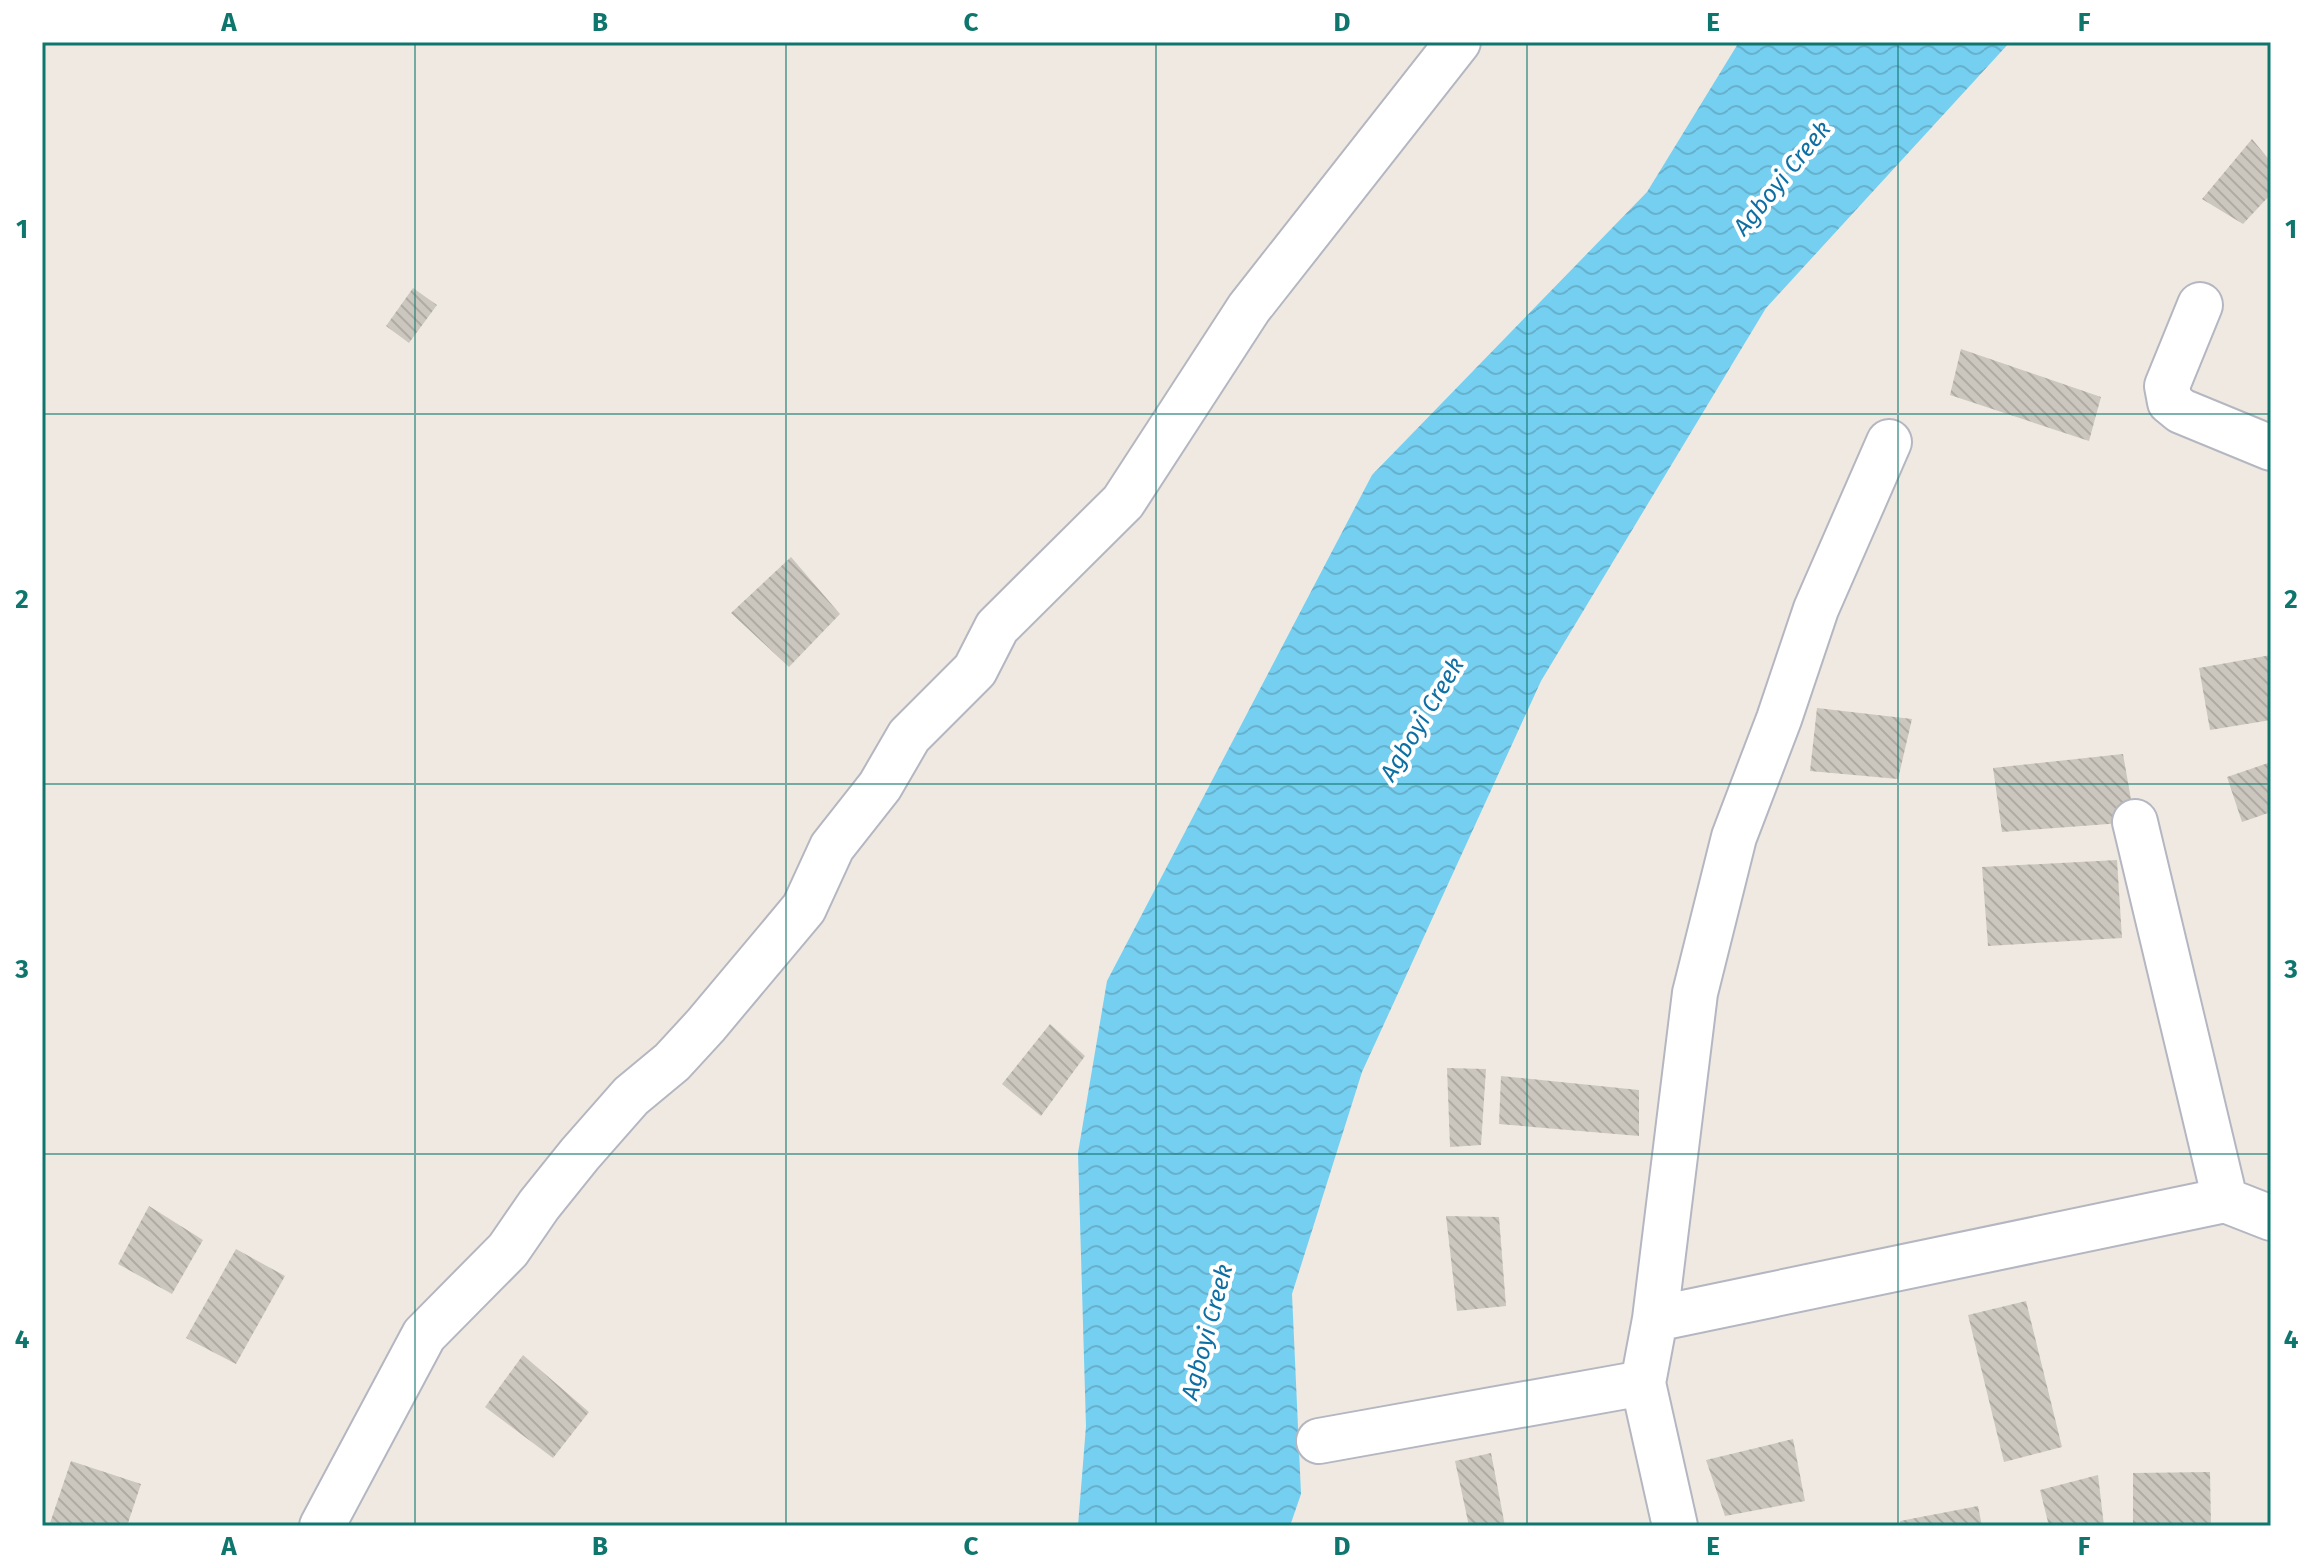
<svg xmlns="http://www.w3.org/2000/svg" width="2313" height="1568" font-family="'Fira Sans',sans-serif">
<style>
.water{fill:url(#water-waves)}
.building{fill:url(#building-back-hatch)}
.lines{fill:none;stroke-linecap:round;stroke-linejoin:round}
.minor-casing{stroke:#b4b7c1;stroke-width:48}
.minor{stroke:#fff;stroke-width:44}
.grid{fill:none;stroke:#0f766e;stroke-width:2;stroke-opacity:0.55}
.labels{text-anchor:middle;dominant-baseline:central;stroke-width:8;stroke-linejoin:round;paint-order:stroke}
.water-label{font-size:24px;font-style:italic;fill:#0d6fa3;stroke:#fff}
.neatline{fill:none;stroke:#0f766e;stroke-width:3}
.grid-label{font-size:26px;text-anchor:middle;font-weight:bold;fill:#0f766e}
</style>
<defs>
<pattern id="water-waves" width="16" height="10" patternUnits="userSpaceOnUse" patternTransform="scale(2)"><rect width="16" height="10" fill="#75cff0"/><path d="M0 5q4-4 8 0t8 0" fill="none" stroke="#66b2ce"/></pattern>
<pattern id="building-back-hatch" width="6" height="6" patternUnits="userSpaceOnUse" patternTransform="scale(2)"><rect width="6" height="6" fill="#cbc7bf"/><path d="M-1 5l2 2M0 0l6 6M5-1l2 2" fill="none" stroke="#afaba4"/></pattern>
</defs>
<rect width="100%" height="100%" fill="#efe9e1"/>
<path class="water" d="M 1739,42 L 2010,42 L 1766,308 L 1541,681 L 1362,1072 L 1292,1294 L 1301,1494 L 1290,1526 L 1078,1526 L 1086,1426 L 1078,1153 L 1107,981 L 1372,475 L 1647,192 Z"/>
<path class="building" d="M 2252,139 L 2271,162 L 2271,194 L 2243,224 L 2202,199 Z
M 413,288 L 437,305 L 409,343 L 386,326 Z
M 1961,349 L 2101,397 L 2089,441 L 1950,395 Z
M 791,557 L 840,614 L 789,667 L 731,613 Z
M 2271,655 L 2271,720 L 2210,730 L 2199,668 Z
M 1817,708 L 1912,719 L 1898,779 L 1810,771 Z
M 2123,754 L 2135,822 L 2002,832 L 1993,768 Z
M 2271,762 L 2271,812 L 2242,822 L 2227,777 Z
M 2117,860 L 2122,938 L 1988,946 L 1982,867 Z
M 1050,1024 L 1085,1056 L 1041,1116 L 1002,1084 Z
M 1447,1068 L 1486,1069 L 1481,1145 L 1450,1147 Z
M 1501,1076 L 1639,1090 L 1639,1136 L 1499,1124 Z
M 149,1206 L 203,1240 L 172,1294 L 118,1264 Z
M 1446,1216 L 1499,1217 L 1506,1306 L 1457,1311 Z
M 236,1249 L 285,1276 L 236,1364 L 186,1338 Z
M 2026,1301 L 2062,1447 L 2004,1462 L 1968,1315 Z
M 523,1355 L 589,1412 L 553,1458 L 485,1407 Z
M 1793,1439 L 1805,1501 L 1725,1516 L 1706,1460 Z
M 1491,1453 L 1505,1526 L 1469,1526 L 1455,1461 Z
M 71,1461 L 141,1484 L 127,1526 L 49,1526 Z
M 2210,1472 L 2211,1526 L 2133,1526 L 2133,1473 Z
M 2098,1475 L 2104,1526 L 2049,1526 L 2040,1490 Z
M 1978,1506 L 1982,1526 L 1901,1526 L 1900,1521 Z"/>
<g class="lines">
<g class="minor-casing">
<path id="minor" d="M 2200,305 L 2167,386 L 2170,402 L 2181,411 L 2271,448
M 2135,822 L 2225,1200
M 1655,1319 L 2225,1200 L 2271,1218
M 1319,1441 L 1643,1383
M 322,1526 L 424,1335 L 508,1250 L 539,1205 L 580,1154 L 631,1096 L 672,1062 L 706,1025 L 804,908 L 832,847 L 880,786 L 909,736 L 975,670 L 997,627 L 1123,502 L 1249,308 L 1458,42
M 1675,1526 L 1643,1383 L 1655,1319 L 1695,993 L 1734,837 L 1779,719 L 1816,609 L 1889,442"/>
</g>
<use href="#minor" class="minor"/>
</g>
<path class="grid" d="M 415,42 L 415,1526M 786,42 L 786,1526M 1156,42 L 1156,1526M 1527,42 L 1527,1526M 1898,42 L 1898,1526M 42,414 L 2271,414M 42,784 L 2271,784M 42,1154 L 2271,1154"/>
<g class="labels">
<g class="water-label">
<text transform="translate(1782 178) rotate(-51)">Agboyi Creek</text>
<text transform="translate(1422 719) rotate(-59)">Agboyi Creek</text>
<text transform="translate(1207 1332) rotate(-75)">Agboyi Creek</text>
</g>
</g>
<rect width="2313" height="1568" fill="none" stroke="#ffffff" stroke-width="88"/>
<rect x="44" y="44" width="2225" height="1480" class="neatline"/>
<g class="grid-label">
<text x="229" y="31">A</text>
<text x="600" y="31">B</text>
<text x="971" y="31">C</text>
<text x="1342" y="31">D</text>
<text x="1713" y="31">E</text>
<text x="2084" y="31">F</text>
<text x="22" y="238">1</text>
<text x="2291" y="238">1</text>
<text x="22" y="608">2</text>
<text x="2291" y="608">2</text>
<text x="22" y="978">3</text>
<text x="2291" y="978">3</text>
<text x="22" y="1348">4</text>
<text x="2291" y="1348">4</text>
<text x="229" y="1555">A</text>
<text x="600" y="1555">B</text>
<text x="971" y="1555">C</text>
<text x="1342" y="1555">D</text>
<text x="1713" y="1555">E</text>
<text x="2084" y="1555">F</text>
</g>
</svg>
